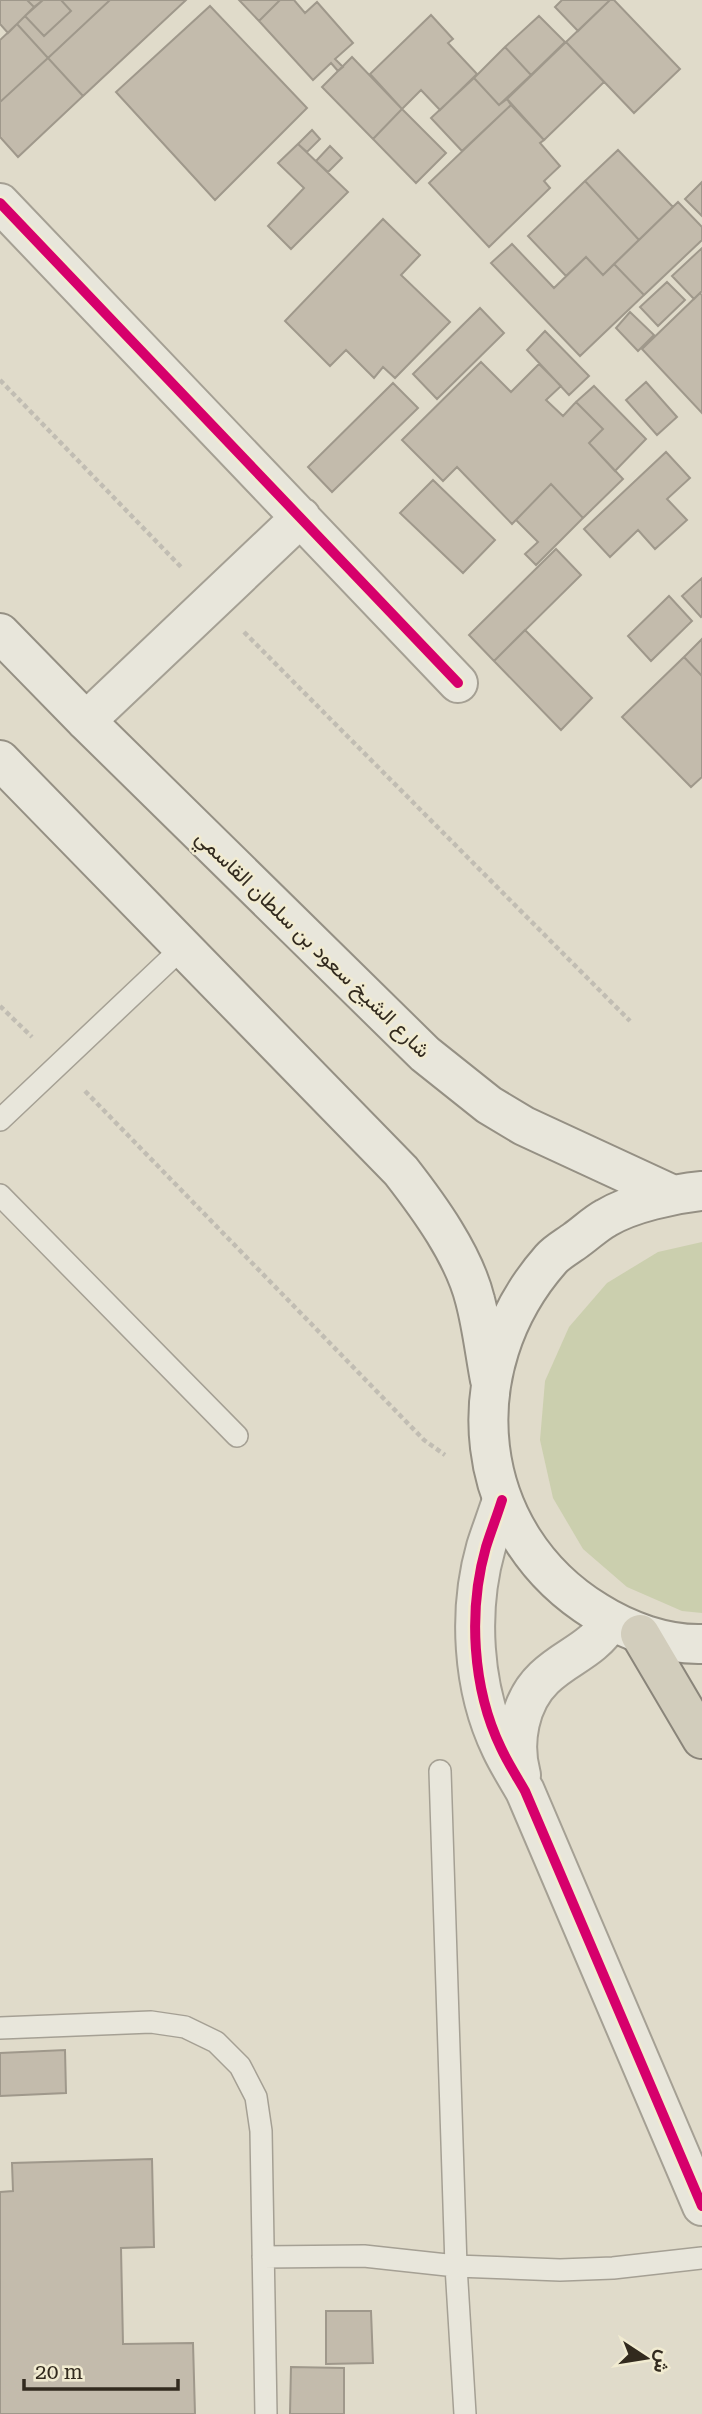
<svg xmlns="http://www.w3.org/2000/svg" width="702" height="2414" font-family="'Roboto Serif',Vazirmatn,serif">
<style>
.green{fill:#cbcfae}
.building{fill:#c3bbac;stroke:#9f988b;stroke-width:2}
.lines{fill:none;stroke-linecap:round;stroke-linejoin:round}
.lane-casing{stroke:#a5a094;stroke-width:24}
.street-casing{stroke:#a5a094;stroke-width:42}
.secondary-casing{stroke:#959084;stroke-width:42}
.highway-casing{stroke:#8a857a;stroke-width:42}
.path{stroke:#c1bdb3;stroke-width:4.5;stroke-dasharray:5 3.5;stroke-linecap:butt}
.lane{stroke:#e8e6db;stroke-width:21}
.street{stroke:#e8e6db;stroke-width:38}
.secondary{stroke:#e8e6db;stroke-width:38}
.highway{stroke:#d2cdbc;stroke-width:38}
.cycleway-casing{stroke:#f1ebd1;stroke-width:15}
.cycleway{stroke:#d6006c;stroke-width:10}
.labels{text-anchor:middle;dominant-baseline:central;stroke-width:5;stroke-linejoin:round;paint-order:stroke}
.street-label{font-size:21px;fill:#322a1e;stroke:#f1ebd1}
</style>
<rect width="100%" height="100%" fill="#e0dbca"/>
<path class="green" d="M 702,1242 L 702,1613 L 682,1611 L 627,1587 L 583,1549 L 553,1498 L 540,1440 L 545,1381 L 569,1327 L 607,1283 L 658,1252 Z"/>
<path class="building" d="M 0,0 L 27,0 L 34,7 L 8,33 L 0,24 Z
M 27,0 L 43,0 L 34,7 Z
M 43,0 L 61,0 L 71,11 L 44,36 L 25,16 Z
M 61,0 L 110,0 L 48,58 L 17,24 L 25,16 L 44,36 L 71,11 Z
M 110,0 L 186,0 L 83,96 L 48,58 Z
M 239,0 L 280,0 L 259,21 Z
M 280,0 L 294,0 L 305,13 L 317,2 L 353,43 L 335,59 L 343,67 L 338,71 L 331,63 L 313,80 L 259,21 Z
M 562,0 L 610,0 L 578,31 L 555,7 Z
M 610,0 L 614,0 L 680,69 L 634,113 L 566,42 Z
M 210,6 L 307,108 L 215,200 L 116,92 Z
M 431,15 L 453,39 L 448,43 L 477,74 L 440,110 L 421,90 L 402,109 L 370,74 Z
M 539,16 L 565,42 L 531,75 L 505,47 Z
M 17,24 L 48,58 L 0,102 L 0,40 Z
M 566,42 L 604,82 L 544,140 L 507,99 Z
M 505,47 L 531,75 L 499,105 L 474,78 Z
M 352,57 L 402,109 L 373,139 L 322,87 Z
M 48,58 L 83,96 L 18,157 L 0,137 L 0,102 Z
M 474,78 L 499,105 L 507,99 L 511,105 L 462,151 L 431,118 Z
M 511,105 L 544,140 L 540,143 L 560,166 L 544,181 L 550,188 L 489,247 L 429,183 Z
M 402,109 L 446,153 L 416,183 L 373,139 Z
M 312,130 L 320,139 L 307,152 L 298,144 Z
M 298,144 L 348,192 L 291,249 L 268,226 L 304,188 L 278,163 Z
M 330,146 L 342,158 L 328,172 L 316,161 Z
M 618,150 L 673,207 L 639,240 L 585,181 Z
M 585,181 L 639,240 L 603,275 L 586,257 L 566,276 L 528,236 Z
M 702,182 L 702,216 L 685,199 Z
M 678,202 L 702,227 L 702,240 L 644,295 L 614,264 Z
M 383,219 L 420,255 L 401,275 L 450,322 L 395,378 L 383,367 L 374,378 L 346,350 L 330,366 L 285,321 Z
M 512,244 L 554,288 L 586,257 L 603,275 L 614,264 L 644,295 L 580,356 L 491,263 Z
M 702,248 L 702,291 L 694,299 L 672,276 Z
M 667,282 L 685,300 L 658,326 L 640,307 Z
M 700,293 L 702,295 L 702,413 L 642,349 Z
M 480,308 L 504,333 L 437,399 L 413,374 Z
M 630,312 L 654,335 L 638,351 L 616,328 Z
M 545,331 L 589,376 L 569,395 L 527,350 Z
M 481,362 L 511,392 L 539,364 L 561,386 L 546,400 L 563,416 L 576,402 L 603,429 L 589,443 L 623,479 L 583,518 L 551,484 L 512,524 L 457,467 L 443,481 L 402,440 Z
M 646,382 L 677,417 L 657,435 L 626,400 Z
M 393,383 L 418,408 L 332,492 L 308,467 Z
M 594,386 L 646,439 L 615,471 L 589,443 L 603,429 L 576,402 Z
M 666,452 L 690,478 L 667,499 L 687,520 L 655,549 L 638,530 L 610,557 L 584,529 Z
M 433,480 L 495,540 L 463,573 L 400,513 Z
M 551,484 L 583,518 L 536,565 L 525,554 L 538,542 L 516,520 Z
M 556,549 L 581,575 L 494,661 L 469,635 Z
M 702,578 L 702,616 L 701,617 L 682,596 Z
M 669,596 L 692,621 L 651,661 L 628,636 Z
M 525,630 L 592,698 L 561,730 L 494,661 Z
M 702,639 L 702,676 L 684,657 Z
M 684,657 L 702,676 L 702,777 L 691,787 L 622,717 Z
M 65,2050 L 66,2093 L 0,2096 L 0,2053 Z
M 152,2159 L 154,2247 L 121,2248 L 123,2344 L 193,2343 L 195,2414 L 0,2414 L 0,2192 L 13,2191 L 12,2163 Z
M 326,2311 L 371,2311 L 373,2363 L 326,2364 Z
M 291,2367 L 344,2368 L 344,2414 L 290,2414 Z"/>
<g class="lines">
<g class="lane-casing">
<path id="lane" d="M 0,1120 L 182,948
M 0,1195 L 237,1436
M 440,1771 L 456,2266 L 465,2414
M 0,2028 L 151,2022 L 185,2027 L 216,2042 L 240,2066 L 256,2097 L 261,2131 L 266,2414
M 263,2257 L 364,2256 L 456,2266 L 560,2270 L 613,2268 L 702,2258"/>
</g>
<g class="street-casing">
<path id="street" d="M 0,203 L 458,683
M 86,721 L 301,517
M 502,1500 C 497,1516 491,1531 486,1547 C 468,1610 472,1688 501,1748 C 508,1763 517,1777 525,1791 L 702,2206
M 521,1775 C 512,1743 519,1702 544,1678 C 568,1655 591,1652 611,1621"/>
</g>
<g class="secondary-casing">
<path id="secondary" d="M 0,633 L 86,721 L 425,1054 L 489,1105 L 524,1126 L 671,1194
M 0,760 L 401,1171 C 429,1207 464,1255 475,1300 C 482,1326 485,1354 490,1380
M 702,1191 C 673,1194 631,1203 606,1218 C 595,1224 586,1233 576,1240 C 568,1246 557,1252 551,1259 C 454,1369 470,1534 597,1612 C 627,1631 666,1645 702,1644"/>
</g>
<g class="highway-casing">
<path id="highway" d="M 640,1634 L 702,1739"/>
</g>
<path class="path" d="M 0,380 L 182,568
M 244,632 L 630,1021
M 0,1006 L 32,1037
M 85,1091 L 424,1440 L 445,1455"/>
<use href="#lane" class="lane"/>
<use href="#street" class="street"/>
<use href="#secondary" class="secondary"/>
<use href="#highway" class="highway"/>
<g class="cycleway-casing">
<path id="cycleway" d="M 0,203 L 458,683
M 502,1500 C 497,1516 491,1531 486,1547 C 468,1610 472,1688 501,1748 C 508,1763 517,1777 525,1791 L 702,2206"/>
</g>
<use href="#cycleway" class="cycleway"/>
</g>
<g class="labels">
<g class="street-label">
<text transform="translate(313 944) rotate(44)">شارع الشيخ سعود بن سلطان القاسمي</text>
</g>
</g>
<g transform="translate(646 2358) rotate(102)" stroke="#f1ebd1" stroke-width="5" paint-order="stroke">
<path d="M0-5L12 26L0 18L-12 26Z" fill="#322a1e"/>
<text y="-10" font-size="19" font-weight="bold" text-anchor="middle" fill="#322a1e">ش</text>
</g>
<path d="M24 2379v10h154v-10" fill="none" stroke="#322a1e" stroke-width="3.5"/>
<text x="35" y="2379" font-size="21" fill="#322a1e" stroke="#f1ebd1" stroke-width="5" paint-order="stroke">20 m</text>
</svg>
